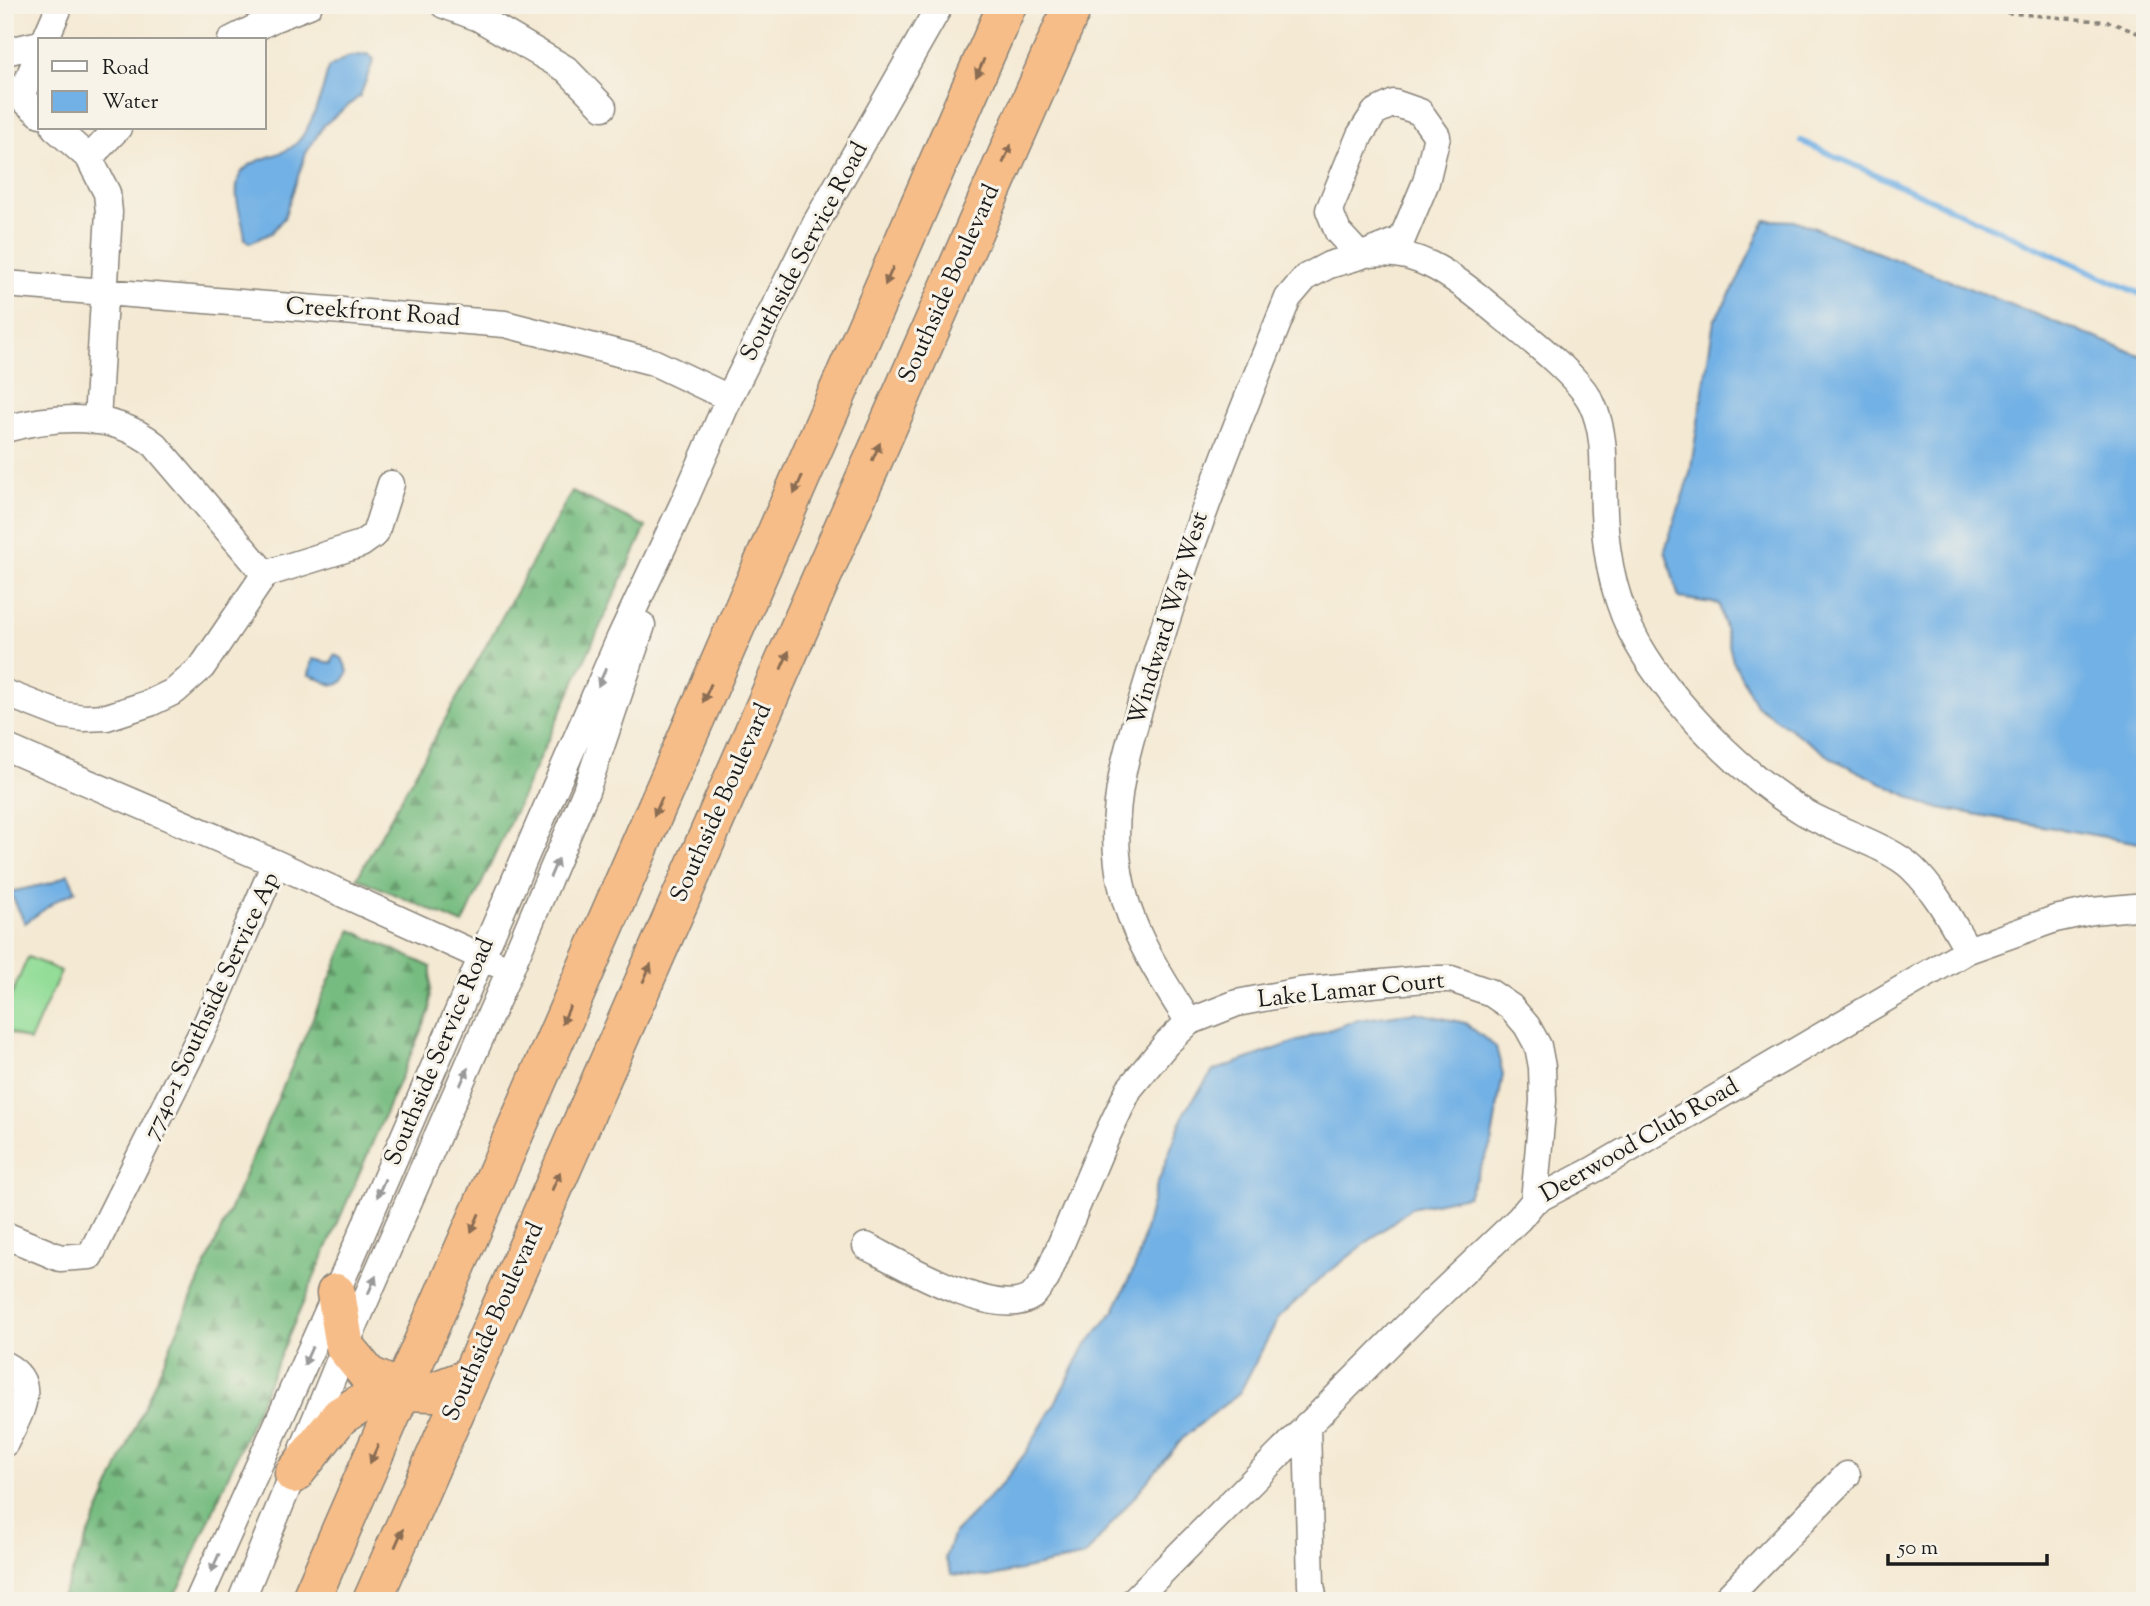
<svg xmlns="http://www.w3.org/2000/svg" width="2150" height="1606" font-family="'Sorts Mill Goudy',serif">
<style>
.forest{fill:url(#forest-firs);stroke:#496c4e;stroke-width:2}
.pitch{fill:#93dd98;stroke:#587c5a;stroke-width:2}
.water{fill:#72b1e5;stroke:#476680;stroke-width:2}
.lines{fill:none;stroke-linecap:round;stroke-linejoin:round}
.stream{stroke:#72b1e5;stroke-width:6}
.minor-casing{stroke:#888278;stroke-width:29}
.highway-casing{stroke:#888278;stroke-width:41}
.path{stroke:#888278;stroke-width:3.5;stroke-dasharray:5 5;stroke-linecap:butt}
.minor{stroke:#fff;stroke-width:26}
.highway{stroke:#f7bd88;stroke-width:38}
.oneway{fill:#8a6c52}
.oneway2{fill:#999}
.labels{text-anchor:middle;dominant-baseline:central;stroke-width:6;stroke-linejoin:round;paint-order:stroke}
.street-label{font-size:24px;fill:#1c1c1c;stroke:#f7f3e8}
</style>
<defs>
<pattern id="forest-firs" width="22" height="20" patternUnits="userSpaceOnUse" patternTransform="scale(1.75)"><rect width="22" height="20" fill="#76bc80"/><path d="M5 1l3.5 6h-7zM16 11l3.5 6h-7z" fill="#609868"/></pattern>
</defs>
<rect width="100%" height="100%" fill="#f7f3e8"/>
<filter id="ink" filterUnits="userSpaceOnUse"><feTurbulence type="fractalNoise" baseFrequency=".0143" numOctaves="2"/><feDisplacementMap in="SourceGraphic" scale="14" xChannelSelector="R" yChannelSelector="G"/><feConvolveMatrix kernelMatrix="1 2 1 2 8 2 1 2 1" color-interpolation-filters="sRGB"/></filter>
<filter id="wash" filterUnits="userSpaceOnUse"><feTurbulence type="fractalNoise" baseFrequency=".00686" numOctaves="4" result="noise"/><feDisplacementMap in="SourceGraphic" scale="28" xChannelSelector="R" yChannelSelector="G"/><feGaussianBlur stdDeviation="1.57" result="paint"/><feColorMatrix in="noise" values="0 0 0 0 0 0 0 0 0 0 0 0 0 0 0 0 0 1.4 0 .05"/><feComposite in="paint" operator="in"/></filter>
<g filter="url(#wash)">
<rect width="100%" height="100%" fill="#f4e9d3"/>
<path class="forest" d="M 572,491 L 646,527 L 463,924 L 357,878 Z
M 351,930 L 431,967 L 430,1010 L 180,1587 L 168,1601 L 60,1601 Z"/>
<path class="pitch" d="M 28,957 L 61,971 L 30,1041 L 5,1030 L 5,1010 Z"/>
<path class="water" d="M 367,54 L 374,59 L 360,96 L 324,125 L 306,153 L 284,218 L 271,233 L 250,243 L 245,239 C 243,218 233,201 238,180 C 244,158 277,158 292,147 C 310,134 324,89 328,68 L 347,57 Z
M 1765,220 L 1797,221 L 2145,357 L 2145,844 L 1928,806 L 1833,759 L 1756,705 L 1733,661 L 1719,604 L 1679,598 L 1665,550 L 1690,473 L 1714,320 L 1735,286 Z
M 334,655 L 342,658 L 348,671 C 339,698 324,678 309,675 L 312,659 L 332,663 Z
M 68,874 L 76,891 L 59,899 L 25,923 L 10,892 L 51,883 Z
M 1415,1012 L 1465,1023 L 1496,1047 L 1503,1074 L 1491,1145 L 1468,1196 L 1411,1208 L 1320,1279 L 1279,1317 L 1240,1392 L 1184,1437 L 1085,1556 L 988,1577 L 952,1574 L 945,1558 L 954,1533 L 1002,1484 L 1026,1452 L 1055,1403 L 1084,1348 L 1115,1309 L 1137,1262 L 1155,1190 L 1185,1111 L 1213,1071 L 1357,1020 Z"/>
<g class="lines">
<path class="stream" d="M 1801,141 L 2145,296"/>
</g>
</g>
<g filter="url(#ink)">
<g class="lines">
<g class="minor-casing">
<path id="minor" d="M 444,5 L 479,18 L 566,69 L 603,107
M 45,40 L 60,5
M 231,40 L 273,19 L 309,5
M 5,52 L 40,44
M 5,84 L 40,114
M 21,96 L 40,51
M 55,128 L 89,158 L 107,193 L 109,212 L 97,421
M 89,158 L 118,128
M 1372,254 C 1414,248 1450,274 1481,299 C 1509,323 1577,372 1592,404 C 1608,438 1602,476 1604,513 C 1606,559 1615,604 1638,644 C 1673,705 1744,776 1804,812 C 1834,830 1889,846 1912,868 C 1936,891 1951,921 1968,950
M 5,284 L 505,324 L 653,362 L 729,398
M 5,429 C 54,416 113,411 155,445 L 265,574
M 265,574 L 361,544 L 375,534 L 391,484
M 5,693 L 62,715 L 84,718 L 107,717 L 150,703 L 175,691 L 202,667 L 265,574
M 5,747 L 275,863 L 497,964
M 1189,1022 C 1157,972 1125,924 1118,864 C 1109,797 1133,730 1152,667 C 1190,540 1238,421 1288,298 L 1306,277 L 1329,265 L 1360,256 L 1402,239 L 1426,182 L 1437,136 L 1420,112 L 1394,103 L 1375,112 L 1360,135 L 1329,210 L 1338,232 L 1360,256
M 5,1235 L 60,1258 L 90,1256 L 207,1022 L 275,863
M 866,1246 C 900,1263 997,1322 1032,1296 C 1037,1292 1041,1284 1046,1279 L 1104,1142 L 1129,1089 L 1167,1043 L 1189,1022 L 1237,1003 L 1300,991 L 1424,979 L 1451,979 L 1489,992 L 1511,1007 L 1527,1026 L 1538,1046 L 1542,1067 L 1543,1101 L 1534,1201
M 5,1365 C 41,1384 18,1416 5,1443
M 1307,1425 L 1311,1585 L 1314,1601
M 198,1601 L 336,1293 L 620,638 L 683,504 L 729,398 L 817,221 L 940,5
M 241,1601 L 345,1347 L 510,970 L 586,791 L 642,625
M 1133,1601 L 1416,1317 L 1519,1219 L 1534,1201 L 1595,1169 L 1968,950 L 2055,919 L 2092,911 L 2145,906
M 1724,1601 L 1847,1475"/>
</g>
<g class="highway-casing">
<path id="highway" d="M 336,1293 L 345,1347 L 368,1375 L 402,1391
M 294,1474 L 340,1416 L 363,1402 L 402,1391 L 432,1392 L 469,1378
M 310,1601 L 1007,5
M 372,1601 L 1073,5"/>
</g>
<path class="path" d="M 1978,5 L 1998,12 L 2110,22 L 2145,36"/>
<use href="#minor" class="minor"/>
<use href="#highway" class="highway"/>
</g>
<defs><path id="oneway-solid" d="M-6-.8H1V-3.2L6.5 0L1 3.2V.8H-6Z" transform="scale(1.75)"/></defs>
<g class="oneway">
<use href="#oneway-solid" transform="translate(980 68) rotate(114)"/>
<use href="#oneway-solid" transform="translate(1007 154) rotate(-66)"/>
<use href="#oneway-solid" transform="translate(889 276) rotate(114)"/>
<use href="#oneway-solid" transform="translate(876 452) rotate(-66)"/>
<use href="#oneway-solid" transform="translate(798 485) rotate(114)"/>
<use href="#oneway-solid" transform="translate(785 660) rotate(-66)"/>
<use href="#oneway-solid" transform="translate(707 693) rotate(114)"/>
<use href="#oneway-solid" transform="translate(658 807) rotate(114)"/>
<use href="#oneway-solid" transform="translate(647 973) rotate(-66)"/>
<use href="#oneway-solid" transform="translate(566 1015) rotate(114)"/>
<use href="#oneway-solid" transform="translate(556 1181) rotate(-66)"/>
<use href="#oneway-solid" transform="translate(475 1223) rotate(114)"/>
<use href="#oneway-solid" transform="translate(374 1454) rotate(114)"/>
<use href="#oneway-solid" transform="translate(399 1538) rotate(-66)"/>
</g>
<g class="oneway2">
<use href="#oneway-solid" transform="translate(602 677) rotate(114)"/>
<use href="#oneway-solid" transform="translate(554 868) rotate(-67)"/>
<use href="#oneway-solid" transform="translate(464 1077) rotate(-66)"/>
<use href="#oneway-solid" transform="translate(381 1188) rotate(113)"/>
<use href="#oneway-solid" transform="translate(372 1285) rotate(-66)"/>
<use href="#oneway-solid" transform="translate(308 1356) rotate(114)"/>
<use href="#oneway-solid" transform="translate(215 1563) rotate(114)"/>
</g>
</g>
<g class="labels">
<g class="street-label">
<text transform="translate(805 252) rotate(-62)">Southside Service Road</text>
<text transform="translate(950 284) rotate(-66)">Southside Boulevard</text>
<text transform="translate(373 313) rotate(4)">Creekfront Road</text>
<text transform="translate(1169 619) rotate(-73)">Windward Way West</text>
<text transform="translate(722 803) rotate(-66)">Southside Boulevard</text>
<text transform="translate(1351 991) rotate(-6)">Lake Lamar Court</text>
<text transform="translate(212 1006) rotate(-65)">7740-1 Southside Service Ap</text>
<text transform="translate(440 1052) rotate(-67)">Southside Service Road</text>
<text transform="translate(1640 1141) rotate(-30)">Deerwood Club Road</text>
<text transform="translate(494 1322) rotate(-66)">Southside Boulevard</text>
</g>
</g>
<rect width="2150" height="1606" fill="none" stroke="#f7f3e8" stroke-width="28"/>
<rect x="38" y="38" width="228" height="91" fill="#f7f3e8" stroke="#9f9d96" stroke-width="2"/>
<rect x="52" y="61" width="35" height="10" fill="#ffffff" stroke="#9f9d96" stroke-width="2"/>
<text x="102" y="74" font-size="21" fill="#1c1c1c">Road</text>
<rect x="52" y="91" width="35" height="21" fill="#72b1e5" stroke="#9f9d96" stroke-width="2"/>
<text x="102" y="108" font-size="21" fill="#1c1c1c">Water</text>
<path d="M1888 1554v10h159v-10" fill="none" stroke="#1c1c1c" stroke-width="3.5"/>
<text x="1898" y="1554" font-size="21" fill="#1c1c1c" stroke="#f7f3e8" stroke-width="5" paint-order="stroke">50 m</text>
</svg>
